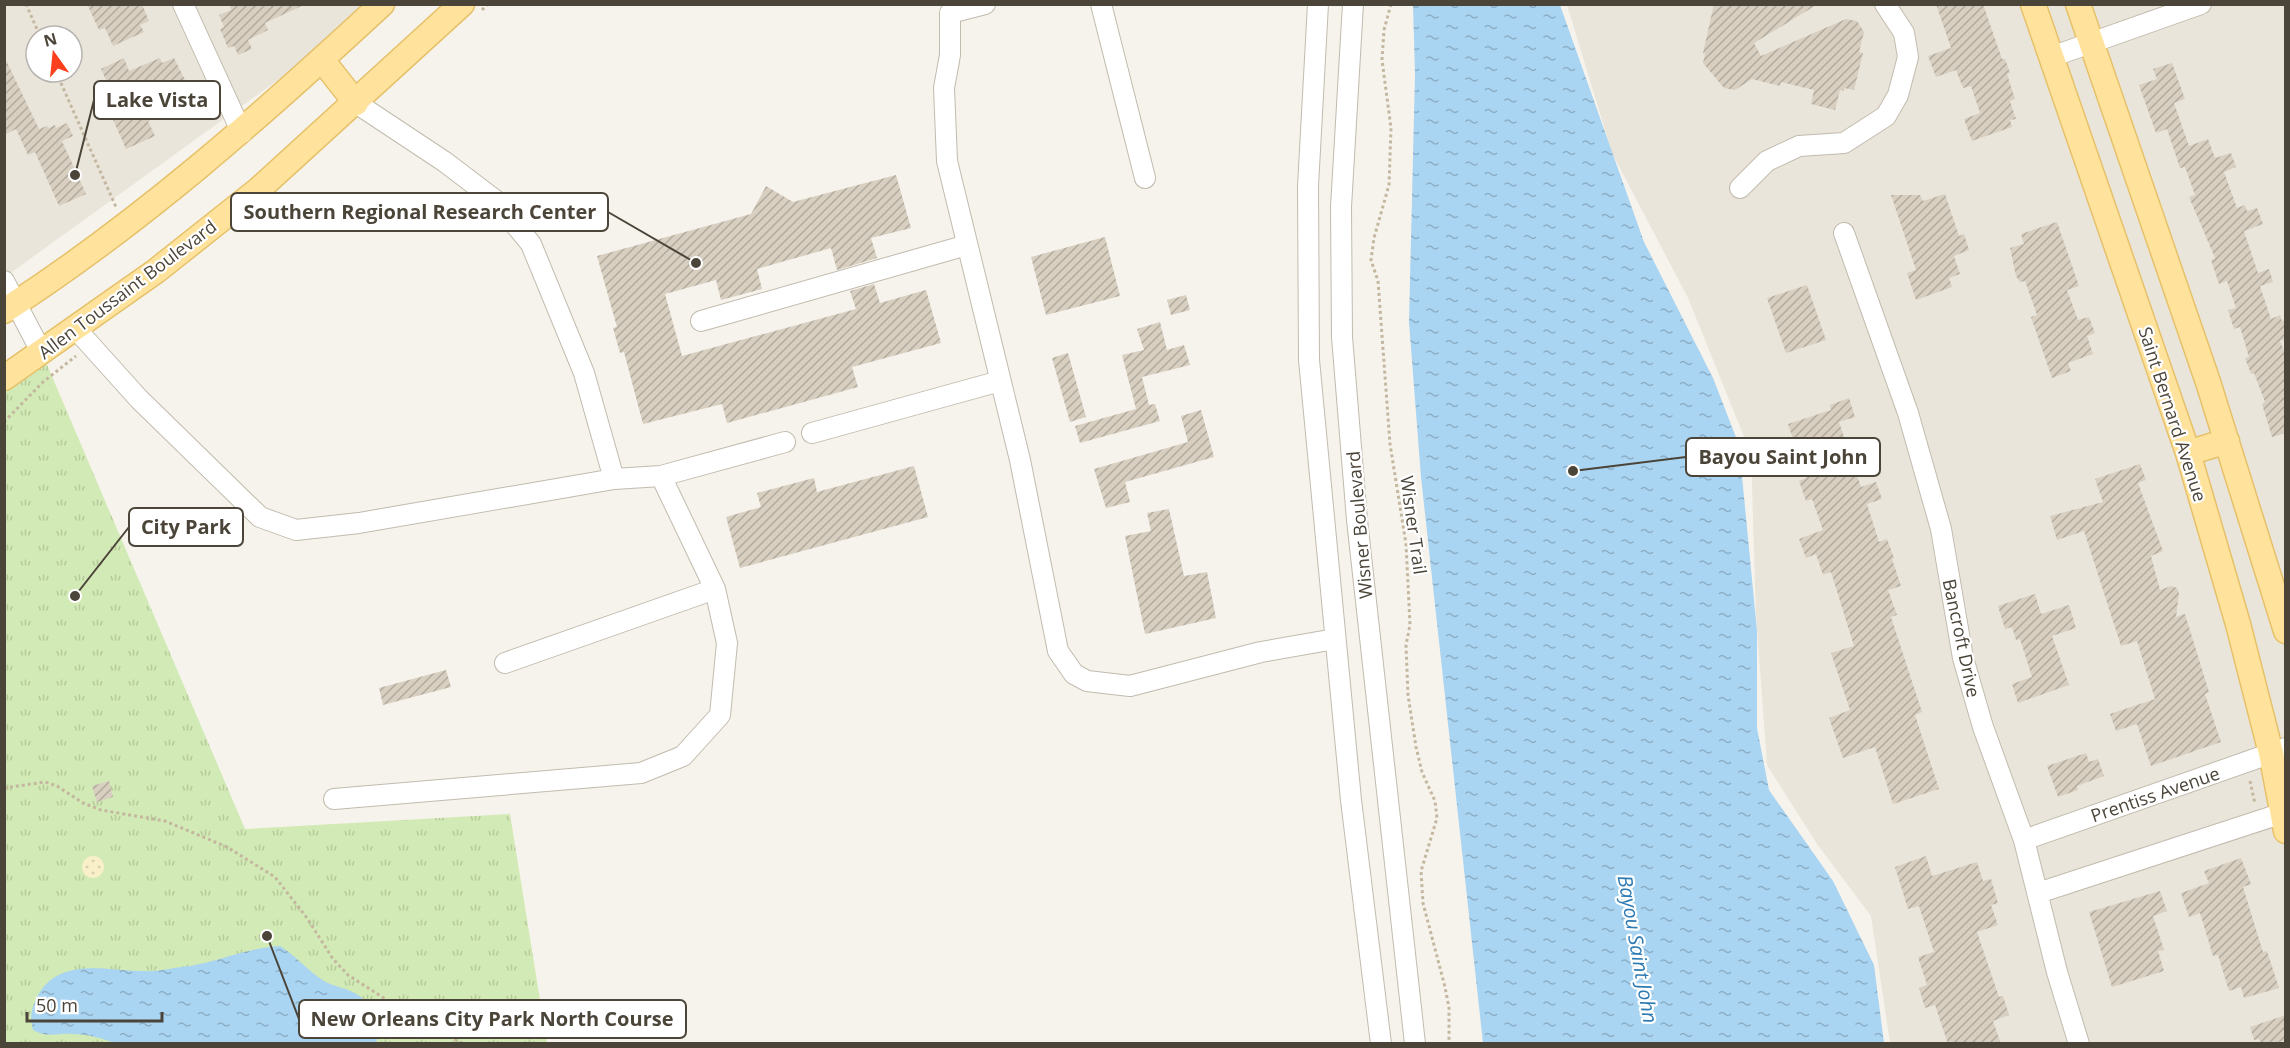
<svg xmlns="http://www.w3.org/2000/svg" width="2290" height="1048" font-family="'Open Sans',sans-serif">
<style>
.residential{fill:#eae5da;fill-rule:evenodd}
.grass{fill:url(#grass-tufts)}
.sand{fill:url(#sand-dots)}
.water{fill:url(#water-ripples)}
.building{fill:url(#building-hatch)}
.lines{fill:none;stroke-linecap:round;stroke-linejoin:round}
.minor-casing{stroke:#c2bbae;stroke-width:22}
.major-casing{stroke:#e6c16a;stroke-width:27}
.path{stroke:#c4b79f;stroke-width:3;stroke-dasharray:3 3;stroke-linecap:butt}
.minor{stroke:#fff;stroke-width:20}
.major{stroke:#ffe39c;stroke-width:24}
.labels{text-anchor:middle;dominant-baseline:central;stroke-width:4.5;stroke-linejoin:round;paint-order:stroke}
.street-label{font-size:18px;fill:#4b4439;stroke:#fff}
.water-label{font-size:20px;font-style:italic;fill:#2e7ab2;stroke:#fff}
.leader{fill:none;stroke:#4b4439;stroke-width:2}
.callout-dot{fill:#4b4439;stroke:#fff;stroke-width:2}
.callout{fill:#fff;stroke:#4b4439;stroke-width:2}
.callout-label{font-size:20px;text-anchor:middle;font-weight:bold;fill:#4b4439}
</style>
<defs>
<pattern id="grass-tufts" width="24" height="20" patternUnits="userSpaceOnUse" patternTransform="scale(1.5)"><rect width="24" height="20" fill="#d2eab5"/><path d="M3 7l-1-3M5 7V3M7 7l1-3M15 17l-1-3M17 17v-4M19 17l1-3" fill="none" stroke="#b6ca9c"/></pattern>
<pattern id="sand-dots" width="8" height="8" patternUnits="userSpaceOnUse" patternTransform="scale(1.5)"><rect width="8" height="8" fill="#f9efc9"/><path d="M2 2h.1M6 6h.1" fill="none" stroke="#d7cead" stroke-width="1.8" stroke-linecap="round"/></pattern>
<pattern id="water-ripples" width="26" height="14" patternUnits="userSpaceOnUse" patternTransform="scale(1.5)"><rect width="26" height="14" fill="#a9d4f2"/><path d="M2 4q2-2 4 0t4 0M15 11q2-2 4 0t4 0" fill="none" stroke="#8caec5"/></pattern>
<pattern id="building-hatch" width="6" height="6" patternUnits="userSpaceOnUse" patternTransform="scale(1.5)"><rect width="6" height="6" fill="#d8cfc1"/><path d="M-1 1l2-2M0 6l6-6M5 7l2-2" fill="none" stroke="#b1aa9e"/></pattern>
</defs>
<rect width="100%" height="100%" fill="#f6f3ec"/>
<path class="residential" d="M 5,5 L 375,5 L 354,25 L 5,277 ZM 36,36 L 72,36 L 72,72 L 36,72 Z
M 1567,5 L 2285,5 L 2285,1043 L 1890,1043 L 1871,916 L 1817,844 L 1767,765 L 1756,615 L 1751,454 L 1688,298 L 1612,153 Z"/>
<path class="grass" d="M 42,353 L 245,829 L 510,814 L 547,1043 L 5,1044 L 5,378 Z"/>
<path class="sand" d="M82 867a11 11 0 1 1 22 0a11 11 0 1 1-22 0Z"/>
<path class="water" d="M 1413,5 L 1560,5 L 1644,242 L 1713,378 L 1739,445 L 1757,631 L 1757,728 L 1769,790 L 1833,881 L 1874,965 L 1884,1043 L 1483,1043 L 1421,477 L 1409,322 L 1415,74 Z
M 280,946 C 296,956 308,971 324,981 C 334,987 348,988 358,995 C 376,1007 381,1025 376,1043 L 115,1043 C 101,1038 87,1034 72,1034 C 58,1033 46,1038 33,1030 C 29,1016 32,1007 38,995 C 60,956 109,971 144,971 C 159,972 175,967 190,966 C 221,961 247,948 280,946 Z"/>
<path class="building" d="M 87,4 L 142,4 L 149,21 L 140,25 L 144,32 L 113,46 L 105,28 L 99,30 Z
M 229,4 L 306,4 L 265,23 L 268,30 L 248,40 L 252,49 L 238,55 L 234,46 L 228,48 L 220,29 L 224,27 L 219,15 L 231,10 Z
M 1714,4 L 1818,4 L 1754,43 L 1761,56 L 1846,19 L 1857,21 L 1864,32 L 1859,52 L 1863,53 L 1854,90 L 1844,88 L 1844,91 L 1840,90 L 1835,110 L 1811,104 L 1814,90 L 1781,82 L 1780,86 L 1752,79 L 1735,90 L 1724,88 L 1703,63 L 1705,54 L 1703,53 Z
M 1936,4 L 1983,4 L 2002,59 L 2005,59 L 2010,73 L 2007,74 L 2015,99 L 2010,101 L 2016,119 L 2010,120 L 2012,127 L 1972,141 L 1964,119 L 1980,113 L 1971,86 L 1963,88 L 1956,70 L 1936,77 L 1928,56 L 1951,48 Z
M 4,56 L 39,129 L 47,126 L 49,128 L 55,125 L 56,128 L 67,123 L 73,136 L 62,141 L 86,194 L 59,206 L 35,152 L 28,155 L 16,129 L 4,135 Z
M 124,58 L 129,71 L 160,58 L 162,63 L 174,58 L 195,100 L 148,121 L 155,136 L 126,149 L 98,86 L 107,82 L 101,69 Z
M 2172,63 L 2185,99 L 2174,103 L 2189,146 L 2208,139 L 2215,158 L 2231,153 L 2236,167 L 2224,172 L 2237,208 L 2245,205 L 2247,211 L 2257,208 L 2263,224 L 2244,231 L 2258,273 L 2269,269 L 2273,282 L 2260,286 L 2271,319 L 2280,315 L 2282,321 L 2286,320 L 2286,339 L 2280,341 L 2286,355 L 2286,433 L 2272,437 L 2262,404 L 2265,402 L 2254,373 L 2251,374 L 2245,358 L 2249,357 L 2240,327 L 2234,329 L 2228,310 L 2236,308 L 2227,281 L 2219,284 L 2211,260 L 2215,258 L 2189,197 L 2195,195 L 2185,167 L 2180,168 L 2167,129 L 2156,133 L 2139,85 L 2157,79 L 2153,69 Z
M 896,175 L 911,228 L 871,238 L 877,258 L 837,270 L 831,248 L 757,269 L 762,289 L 721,300 L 716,280 L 665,294 L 682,356 L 856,309 L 850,291 L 874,284 L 880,303 L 926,290 L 941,343 L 852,367 L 858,387 L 727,423 L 722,404 L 643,424 L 624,352 L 620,353 L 613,328 L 617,327 L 597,256 L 751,214 L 766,186 L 793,202 Z
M 1945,194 L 1959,236 L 1964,234 L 1969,250 L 1954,256 L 1960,274 L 1949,278 L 1952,287 L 1916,300 L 1907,273 L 1916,270 L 1891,195 L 1920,195 L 1923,201 Z
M 2057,222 L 2079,286 L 2067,290 L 2078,320 L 2089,317 L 2095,333 L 2087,336 L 2093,354 L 2068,363 L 2071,371 L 2052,378 L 2031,317 L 2037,315 L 2025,281 L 2020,282 L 2016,276 L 2010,248 L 2024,244 L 2021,234 Z
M 1105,237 L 1120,296 L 1046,315 L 1031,257 Z
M 1807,285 L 1826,340 L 1786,353 L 1767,298 Z
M 1186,295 L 1190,310 L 1171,315 L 1167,300 Z
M 1160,322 L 1167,350 L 1184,345 L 1190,365 L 1142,377 L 1149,405 L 1155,404 L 1160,421 L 1080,443 L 1075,426 L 1136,409 L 1122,355 L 1144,350 L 1137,329 Z
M 1068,353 L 1086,417 L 1070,422 L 1052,358 Z
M 1849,398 L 1855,417 L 1839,422 L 1861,487 L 1876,482 L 1882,499 L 1867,504 L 1879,542 L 1887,539 L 1894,558 L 1892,559 L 1901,586 L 1888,590 L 1897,615 L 1891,617 L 1922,712 L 1915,715 L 1939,789 L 1893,804 L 1875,747 L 1843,758 L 1829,718 L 1850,710 L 1831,653 L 1854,646 L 1831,572 L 1823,575 L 1816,554 L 1806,558 L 1799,539 L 1823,530 L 1812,499 L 1806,501 L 1799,481 L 1806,478 L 1788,424 L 1831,410 L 1830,405 Z
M 1201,410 L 1214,457 L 1125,482 L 1130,502 L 1106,508 L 1094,469 L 1188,442 L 1181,416 Z
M 2140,464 L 2146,480 L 2138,483 L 2163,551 L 2151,556 L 2160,590 L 2171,586 L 2177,588 L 2179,593 L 2176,617 L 2185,614 L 2209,692 L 2205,694 L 2221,742 L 2151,766 L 2137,724 L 2116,731 L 2110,714 L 2155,699 L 2137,641 L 2121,646 L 2084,531 L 2057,540 L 2050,516 L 2103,502 L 2095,479 Z
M 914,466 L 928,517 L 740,568 L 726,517 L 761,507 L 757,493 L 814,478 L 817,492 Z
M 1169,509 L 1184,576 L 1207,572 L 1216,618 L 1145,634 L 1125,536 L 1151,531 L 1147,513 Z
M 2035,594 L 2041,614 L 2069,605 L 2076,628 L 2052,636 L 2069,685 L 2018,703 L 2012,684 L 2032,677 L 2020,639 L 2016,640 L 2012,627 L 2005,629 L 1998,606 Z
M 446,670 L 451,687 L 383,705 L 379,688 Z
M 2086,753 L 2089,762 L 2098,759 L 2104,776 L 2077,786 L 2078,790 L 2058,797 L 2047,766 Z
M 109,781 L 113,797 L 97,802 L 92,786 Z
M 1926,856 L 1932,876 L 1977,862 L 1983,881 L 1991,879 L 1998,903 L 1991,905 L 1998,925 L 1977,932 L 1999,997 L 2003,996 L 2009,1015 L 1993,1021 L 2001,1044 L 1948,1044 L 1935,1005 L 1925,1008 L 1919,988 L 1927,985 L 1918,957 L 1934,952 L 1919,906 L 1908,909 L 1895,867 Z
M 2241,858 L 2251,884 L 2243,887 L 2263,952 L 2267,951 L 2279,988 L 2244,998 L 2241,987 L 2229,991 L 2218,955 L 2213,956 L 2200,913 L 2189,917 L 2181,893 L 2209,883 L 2204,871 Z
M 2160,891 L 2167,911 L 2153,916 L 2164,950 L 2158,951 L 2164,971 L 2112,987 L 2089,912 Z
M 2286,1015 L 2286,1041 L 2261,1044 L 2259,1039 L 2254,1040 L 2250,1027 Z"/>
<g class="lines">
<g class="minor-casing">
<path id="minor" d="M 183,4 L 242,133
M 985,4 L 950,13 L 950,55 L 944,88 L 947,161 L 1020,460 L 1058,651 L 1074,674 L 1087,681 L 1130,686 L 1261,652 L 1335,639
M 1101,4 L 1145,178
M 1318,4 L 1308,186 L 1309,360 L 1351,800 L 1381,1044
M 1353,4 L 1341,207 L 1342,337 L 1357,520 L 1415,1044
M 2051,57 L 2201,4
M 356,103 L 445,162 L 495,200 L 531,244 L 584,373 L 614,479 L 661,476 L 715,589 L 505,663
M 1740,188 L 1767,161 L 1799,146 L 1844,143 L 1886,116 L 1898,95 L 1908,57 L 1904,33 L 1885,4
M 1844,233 L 1908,413 L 1941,529 L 1963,658 L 1983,727 L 2024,840 L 2057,972 L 2079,1044
M 4,281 L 42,353
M 701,321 L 967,245
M 76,329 L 139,399 L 260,517 L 296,530 L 359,523 L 614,479
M 812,433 L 1000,381
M 661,476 L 785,442
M 334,799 L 641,773 L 683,756 L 720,715 L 727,643 L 715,589
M 2024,840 L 2286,748
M 2038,893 L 2286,812"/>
</g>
<g class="major-casing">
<path id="major" d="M 2033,4 L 2188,453 L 2238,624 L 2271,753 L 2286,831
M 2078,4 L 2208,382 L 2286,631
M 322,60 L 356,103
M 4,311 C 142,222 262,115 382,4
M 4,378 L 156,271 L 258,190 L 462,4
M 2188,453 L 2227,441"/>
</g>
<path class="path" d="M 26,4 L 40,36
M 1391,4 L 1384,30 L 1382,60 L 1391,128 L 1389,185 L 1374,238 L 1371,260 L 1378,281 L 1390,444 L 1406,544 L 1410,625 L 1406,645 L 1408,695 L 1416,747 L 1422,772 L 1435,801 L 1437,818 L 1421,871 L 1423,903 L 1445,987 L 1449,1008 L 1449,1044
M 482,10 L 488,4
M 56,72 L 116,207
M 4,422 L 43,382 L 76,356
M 2250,781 L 2255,804
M 4,788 L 45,782 L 57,786 L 83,803 L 101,810 L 165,821 L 227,847 L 275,877 L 307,918 L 333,959 L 348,975 L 415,1018 L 463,1044"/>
<use href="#minor" class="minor"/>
<use href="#major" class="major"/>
</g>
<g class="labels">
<g class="street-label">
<text transform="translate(127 289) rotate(-37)">Allen Toussaint Boulevard</text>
<text transform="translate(2173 414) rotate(72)">Saint Bernard Avenue</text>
<text transform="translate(1359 525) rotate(-95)">Wisner Boulevard</text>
<text transform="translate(1414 525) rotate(82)">Wisner Trail</text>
<text transform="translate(1962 638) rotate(78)">Bancroft Drive</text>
<text transform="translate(2155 794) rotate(-19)">Prentiss Avenue</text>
</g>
<g class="water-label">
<text transform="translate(1638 949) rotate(80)">Bayou Saint John</text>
</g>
</g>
<path class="leader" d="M75 175L94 100M696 263L608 212M1573 471L1686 457M75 596L129 527M267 936L299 1019"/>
<g class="callout-dot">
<circle cx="75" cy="175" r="6"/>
<circle cx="696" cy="263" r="6"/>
<circle cx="1573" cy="471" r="6"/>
<circle cx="75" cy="596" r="6"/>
<circle cx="267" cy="936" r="6"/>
</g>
<g class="callout">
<rect x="94" y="81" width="126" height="38" rx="6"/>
<rect x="231" y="193" width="377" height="38" rx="6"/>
<rect x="1686" y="438" width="194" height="38" rx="6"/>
<rect x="129" y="508" width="114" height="38" rx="6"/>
<rect x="299" y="1000" width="387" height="38" rx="6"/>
</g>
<g class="callout-label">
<text x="157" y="107">Lake Vista</text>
<text x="420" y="219">Southern Regional Research Center</text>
<text x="1783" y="464">Bayou Saint John</text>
<text x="186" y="534">City Park</text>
<text x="492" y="1026">New Orleans City Park North Course</text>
</g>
<rect width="2290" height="1048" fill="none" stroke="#4b4439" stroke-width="12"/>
<g transform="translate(54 54) rotate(345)"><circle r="28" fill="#ffffff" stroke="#b7b4b0" stroke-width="1.5"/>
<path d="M0-4.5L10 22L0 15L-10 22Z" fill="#fc3f1d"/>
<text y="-9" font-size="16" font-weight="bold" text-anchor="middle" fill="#4b4439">N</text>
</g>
<path d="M27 1012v9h135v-9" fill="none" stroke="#4b4439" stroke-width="3"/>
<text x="36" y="1012" font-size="18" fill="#4b4439" stroke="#ffffff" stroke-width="4.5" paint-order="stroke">50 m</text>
</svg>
